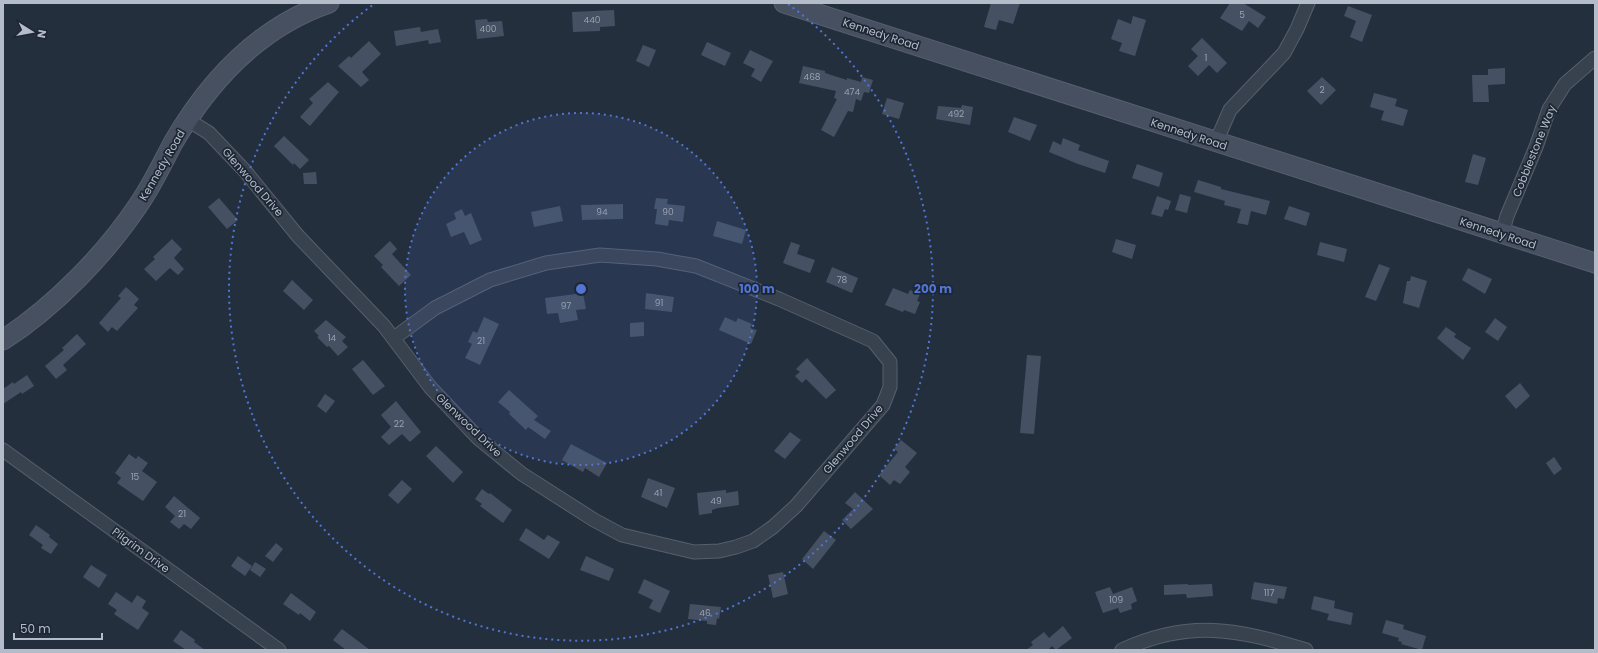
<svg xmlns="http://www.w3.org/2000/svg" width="1598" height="653" font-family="Poppins,sans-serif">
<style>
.building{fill:#455162}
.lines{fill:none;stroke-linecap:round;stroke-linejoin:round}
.street-casing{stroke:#565f6c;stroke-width:15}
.secondary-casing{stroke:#565f6c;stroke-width:21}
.street{stroke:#38414e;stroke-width:13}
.secondary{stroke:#465061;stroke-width:19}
.ring{fill:none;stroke:#5274d3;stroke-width:2;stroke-dasharray:2 4}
.labels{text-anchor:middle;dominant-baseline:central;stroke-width:3.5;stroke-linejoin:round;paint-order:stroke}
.number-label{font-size:9px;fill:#98a1af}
.street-label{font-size:11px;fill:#b4bcc9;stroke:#1d2633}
.centre{fill:#5274d3;stroke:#1d2633;stroke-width:2}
.ring-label{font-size:12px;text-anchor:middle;font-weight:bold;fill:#5274d3;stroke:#1d2633;stroke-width:3.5;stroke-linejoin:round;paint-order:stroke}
</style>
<rect width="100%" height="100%" fill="#242f3e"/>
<path class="building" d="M 991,3 L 1020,3 L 1013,24 L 999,20 L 996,30 L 984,27 Z
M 1230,3 L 1243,3 L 1266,17 L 1258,28 L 1249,21 L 1242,31 L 1220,18 Z
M 1348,6 L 1372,15 L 1362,42 L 1350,37 L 1356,21 L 1344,16 Z
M 614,10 L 615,26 L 600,27 L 600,31 L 573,32 L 572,12 Z
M 1133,16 L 1146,20 L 1135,56 L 1119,51 L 1122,43 L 1111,39 L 1118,19 L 1131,24 Z
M 487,19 L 488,22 L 502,21 L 504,36 L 477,39 L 475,20 Z
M 420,27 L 421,32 L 438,29 L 441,42 L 429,44 L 428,40 L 396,46 L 394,31 Z
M 1202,38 L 1227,63 L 1217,73 L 1209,65 L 1198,76 L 1188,66 L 1198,56 L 1191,49 Z
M 369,41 L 381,54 L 362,72 L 369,80 L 361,87 L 338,66 L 349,56 L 351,58 Z
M 707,42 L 731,53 L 725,66 L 701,55 Z
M 643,45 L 656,50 L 649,67 L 636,61 Z
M 750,50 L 773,61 L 761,82 L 751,76 L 755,69 L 743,63 Z
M 803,66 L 825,71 L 825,73 L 847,80 L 847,78 L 861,82 L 862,77 L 873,80 L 869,93 L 864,92 L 861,101 L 856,99 L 853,112 L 848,111 L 834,137 L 821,130 L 837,99 L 834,98 L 836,91 L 799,83 Z
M 1505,68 L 1505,84 L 1488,85 L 1489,102 L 1473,102 L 1472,75 L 1488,75 L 1488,69 Z
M 1322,77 L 1336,90 L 1321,105 L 1307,91 Z
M 328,82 L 339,92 L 310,126 L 300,117 L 313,103 L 309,99 Z
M 1374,93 L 1397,99 L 1395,106 L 1408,110 L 1403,126 L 1381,120 L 1384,111 L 1370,107 Z
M 887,98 L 904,103 L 899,119 L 882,114 Z
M 962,105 L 973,107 L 970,125 L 936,119 L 938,106 L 961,108 Z
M 1014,117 L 1037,125 L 1030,141 L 1008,132 Z
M 284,136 L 309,160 L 300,169 L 294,163 L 293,165 L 274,146 Z
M 1063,138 L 1080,145 L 1078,150 L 1109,161 L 1105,173 L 1078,164 L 1049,152 L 1053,141 L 1061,145 Z
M 1473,154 L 1486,158 L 1478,185 L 1465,182 Z
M 1137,164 L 1163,173 L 1159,187 L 1132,178 Z
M 316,172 L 317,184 L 304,184 L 303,173 Z
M 1198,180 L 1221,187 L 1221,189 L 1270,201 L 1266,215 L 1251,211 L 1248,225 L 1237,223 L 1241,209 L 1224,205 L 1225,201 L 1194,192 Z
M 1180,194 L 1191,197 L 1187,213 L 1175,210 Z
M 1157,196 L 1171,201 L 1168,210 L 1165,209 L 1162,217 L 1151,214 Z
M 219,198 L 238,220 L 227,229 L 208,207 Z
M 656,198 L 668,199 L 667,204 L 685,206 L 683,222 L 669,220 L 668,226 L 655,224 L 657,209 L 654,209 Z
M 623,204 L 623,219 L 582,220 L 581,205 Z
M 560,206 L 563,221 L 534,227 L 531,212 Z
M 1289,206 L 1310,213 L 1306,226 L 1284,219 Z
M 462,209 L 465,216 L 471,213 L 482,240 L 470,245 L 464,232 L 451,237 L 446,224 L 456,219 L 454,213 Z
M 717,221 L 746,230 L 742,244 L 713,236 Z
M 172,239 L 182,249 L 174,258 L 184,269 L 178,275 L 170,268 L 156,281 L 144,269 L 155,259 L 153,257 Z
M 1116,239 L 1136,245 L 1132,259 L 1112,252 Z
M 390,241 L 397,249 L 392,254 L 411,275 L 399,286 L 381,267 L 383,265 L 374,256 Z
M 791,242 L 800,245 L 797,254 L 815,260 L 810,273 L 783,263 Z
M 1320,242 L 1347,249 L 1344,262 L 1317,255 Z
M 1379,264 L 1390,268 L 1376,301 L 1365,297 Z
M 832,267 L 858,278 L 852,293 L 826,282 Z
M 1468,268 L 1492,279 L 1485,294 L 1462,280 Z
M 1411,276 L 1427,281 L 1419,308 L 1403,303 L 1407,281 L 1410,281 Z
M 292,280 L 313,300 L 304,310 L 283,291 Z
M 126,287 L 139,299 L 134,305 L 138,308 L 117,331 L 112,327 L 108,332 L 99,323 L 121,298 L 118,296 Z
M 893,288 L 908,294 L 910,290 L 920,294 L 917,301 L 920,302 L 915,314 L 904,310 L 903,312 L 885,305 Z
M 583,293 L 586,309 L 576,310 L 578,320 L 560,323 L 558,313 L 547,314 L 545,298 Z
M 646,293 L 674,297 L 672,312 L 645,309 Z
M 484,317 L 499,324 L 480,365 L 465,358 L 472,344 L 468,342 L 473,331 L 477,333 Z
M 725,317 L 736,322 L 738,318 L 752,324 L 750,328 L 757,330 L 751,344 L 719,330 Z
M 1495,318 L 1507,327 L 1498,341 L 1485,332 Z
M 326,320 L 346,337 L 342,341 L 348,347 L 338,356 L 329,346 L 327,347 L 317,337 L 319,336 L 314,331 Z
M 644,322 L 644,336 L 630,337 L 630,323 Z
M 1446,327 L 1456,334 L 1454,337 L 1471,348 L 1463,360 L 1437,338 Z
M 77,334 L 86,344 L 63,365 L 67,370 L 56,379 L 45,366 L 64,350 L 62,348 Z
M 1027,355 L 1041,356 L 1034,434 L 1020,433 Z
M 807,358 L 836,390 L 826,399 L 806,379 L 802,383 L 795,376 L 800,372 L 796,369 Z
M 363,360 L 385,386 L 373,395 L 352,369 Z
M 27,375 L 34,386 L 22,394 L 21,392 L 3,404 L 3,389 L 13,382 L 14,384 Z
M 1520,383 L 1530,396 L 1516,409 L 1505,396 Z
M 509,390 L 538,416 L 534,420 L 551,431 L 545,439 L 528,427 L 526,430 L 509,414 L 510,412 L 498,402 Z
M 325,394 L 335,401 L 326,413 L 317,406 Z
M 396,401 L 421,432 L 410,442 L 402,434 L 389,445 L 381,437 L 391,427 L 381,415 Z
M 790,432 L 801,440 L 785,459 L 774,451 Z
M 901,440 L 917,453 L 905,467 L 910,472 L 900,484 L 894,480 L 890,485 L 879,475 L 898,452 L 894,449 Z
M 571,444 L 607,463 L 599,477 L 585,468 L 583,472 L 562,460 Z
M 436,446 L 463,472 L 453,483 L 426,456 Z
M 129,454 L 136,459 L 138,456 L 148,463 L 142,471 L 157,482 L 143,501 L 117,483 L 121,478 L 115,473 Z
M 1554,457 L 1562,469 L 1554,475 L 1546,463 Z
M 648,478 L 675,488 L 667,508 L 641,497 Z
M 402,480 L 412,489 L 398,504 L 388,495 Z
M 482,489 L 489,494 L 490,493 L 512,510 L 503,523 L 480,506 L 482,504 L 475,499 Z
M 726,490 L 726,493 L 738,491 L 739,505 L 718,508 L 712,510 L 712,513 L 699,515 L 697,493 Z
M 855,492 L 873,509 L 851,529 L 842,520 L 853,509 L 845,503 Z
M 174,496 L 200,518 L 191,529 L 184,524 L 179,529 L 170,522 L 175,516 L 165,507 Z
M 36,525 L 50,535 L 49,537 L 58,544 L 51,554 L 41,548 L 43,545 L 29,535 Z
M 526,528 L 544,540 L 548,535 L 560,542 L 549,559 L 519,540 Z
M 824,531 L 836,540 L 813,569 L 802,559 Z
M 276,543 L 283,549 L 273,562 L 265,556 Z
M 238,556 L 252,566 L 245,576 L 231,566 Z
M 586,556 L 614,569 L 609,581 L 580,570 Z
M 255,562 L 266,569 L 260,577 L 250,570 Z
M 91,565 L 107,575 L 99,588 L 83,577 Z
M 783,572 L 788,594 L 773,598 L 768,575 Z
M 644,579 L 670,591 L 660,613 L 649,608 L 653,600 L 638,593 Z
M 1254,582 L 1287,587 L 1284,599 L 1278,598 L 1277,604 L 1251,599 Z
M 1188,584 L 1188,585 L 1212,584 L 1213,596 L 1187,598 L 1186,594 L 1164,595 L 1164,585 Z
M 1110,587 L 1113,594 L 1132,587 L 1137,601 L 1131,604 L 1132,609 L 1120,613 L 1118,608 L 1103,613 L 1095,592 Z
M 116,592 L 132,603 L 137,595 L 146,601 L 142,608 L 149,613 L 138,630 L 114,614 L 117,610 L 108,604 Z
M 291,593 L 316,612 L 310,621 L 300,613 L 299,615 L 283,604 Z
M 1314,596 L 1335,601 L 1334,608 L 1353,613 L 1351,625 L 1327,620 L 1329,614 L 1311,609 Z
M 690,604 L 721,607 L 719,619 L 717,618 L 716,625 L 707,624 L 707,621 L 688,619 Z
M 1386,620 L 1404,625 L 1403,629 L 1426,636 L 1422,650 L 1401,644 L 1402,642 L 1398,641 L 1399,638 L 1382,633 Z
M 1063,626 L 1072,638 L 1056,650 L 1052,646 L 1048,650 L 1026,650 L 1033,645 L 1031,642 L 1044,632 L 1049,638 Z
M 342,629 L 370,650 L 346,650 L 333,640 Z
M 181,630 L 195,640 L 194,642 L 205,650 L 186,650 L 173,641 Z"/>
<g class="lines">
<g class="street-casing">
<path id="street" d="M 188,120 L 209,133 L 245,171 L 298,236 L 384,326 L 430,387 L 479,439 L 522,474 L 594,520 L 622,535 L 694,552 L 719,551 L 736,547 L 753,541 L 773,527 L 796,506 L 883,405 L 890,387 L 890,362 L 873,341 L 779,299 L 696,266 L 657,259 L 600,255 L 546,263 L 490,280 L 435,308 L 394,338
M 1216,142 L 1230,110 L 1284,53 L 1297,29 L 1308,3
M 1502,234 L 1507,216 L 1536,147 L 1549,109 L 1565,84 L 1595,58
M 3,450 L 279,650
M 1122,650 C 1190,619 1237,629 1306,650"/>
</g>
<g class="secondary-casing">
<path id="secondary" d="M 784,3 L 1595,263
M 3,340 C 54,307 105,255 139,204 C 152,185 162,164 173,143 C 209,81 259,27 329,3"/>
</g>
<use href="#street" class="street"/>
<use href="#secondary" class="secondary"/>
</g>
<circle cx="581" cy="289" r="176" fill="#5274d3" fill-opacity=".12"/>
<g class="ring">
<circle cx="581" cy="289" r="176"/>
<path d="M788 4A352 352 0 1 1 374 4"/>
</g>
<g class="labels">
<g class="number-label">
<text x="1242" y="15">5</text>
<text x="592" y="20">440</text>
<text x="488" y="29">400</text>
<text x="1206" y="58">1</text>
<text x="812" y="77">468</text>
<text x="1322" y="90">2</text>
<text x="852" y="92">474</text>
<text x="956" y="114">492</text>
<text x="602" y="212">94</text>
<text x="668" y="212">90</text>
<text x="842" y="280">78</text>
<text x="659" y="303">91</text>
<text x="566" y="306">97</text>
<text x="332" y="338">14</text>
<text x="481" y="341">21</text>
<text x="399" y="424">22</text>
<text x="135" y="477">15</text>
<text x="658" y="493">41</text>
<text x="716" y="501">49</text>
<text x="182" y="514">21</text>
<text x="1269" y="593">117</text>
<text x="1116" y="600">109</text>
<text x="705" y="613">46</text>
</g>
<g class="street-label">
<text transform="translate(881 34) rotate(18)">Kennedy Road</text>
<text transform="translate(1189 134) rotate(18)">Kennedy Road</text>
<text transform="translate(1534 151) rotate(-68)">Cobblestone Way</text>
<text transform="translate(162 165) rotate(-60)">Kennedy Road</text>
<text transform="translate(253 182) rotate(49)">Glenwood Drive</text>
<text transform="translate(1498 233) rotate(18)">Kennedy Road</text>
<text transform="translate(469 425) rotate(44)">Glenwood Drive</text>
<text transform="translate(853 439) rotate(-50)">Glenwood Drive</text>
<text transform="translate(141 550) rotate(36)">Pilgrim Drive</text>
</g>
</g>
<circle cx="581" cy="289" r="6" class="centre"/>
<g class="ring-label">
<text x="757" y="293">100 m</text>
<text x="933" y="293">200 m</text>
</g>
<rect width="1598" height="653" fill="none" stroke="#b4bcc9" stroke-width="8"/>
<g transform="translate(32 32) rotate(101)" stroke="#1d2633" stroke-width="3" paint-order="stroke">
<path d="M0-3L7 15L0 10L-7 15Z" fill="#b4bcc9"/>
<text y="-6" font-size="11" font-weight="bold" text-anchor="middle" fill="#b4bcc9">N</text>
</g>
<path d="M14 633v6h88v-6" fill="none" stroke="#b4bcc9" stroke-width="2"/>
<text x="20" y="633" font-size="12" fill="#b4bcc9" stroke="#1d2633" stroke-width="3" paint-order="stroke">50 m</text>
</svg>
